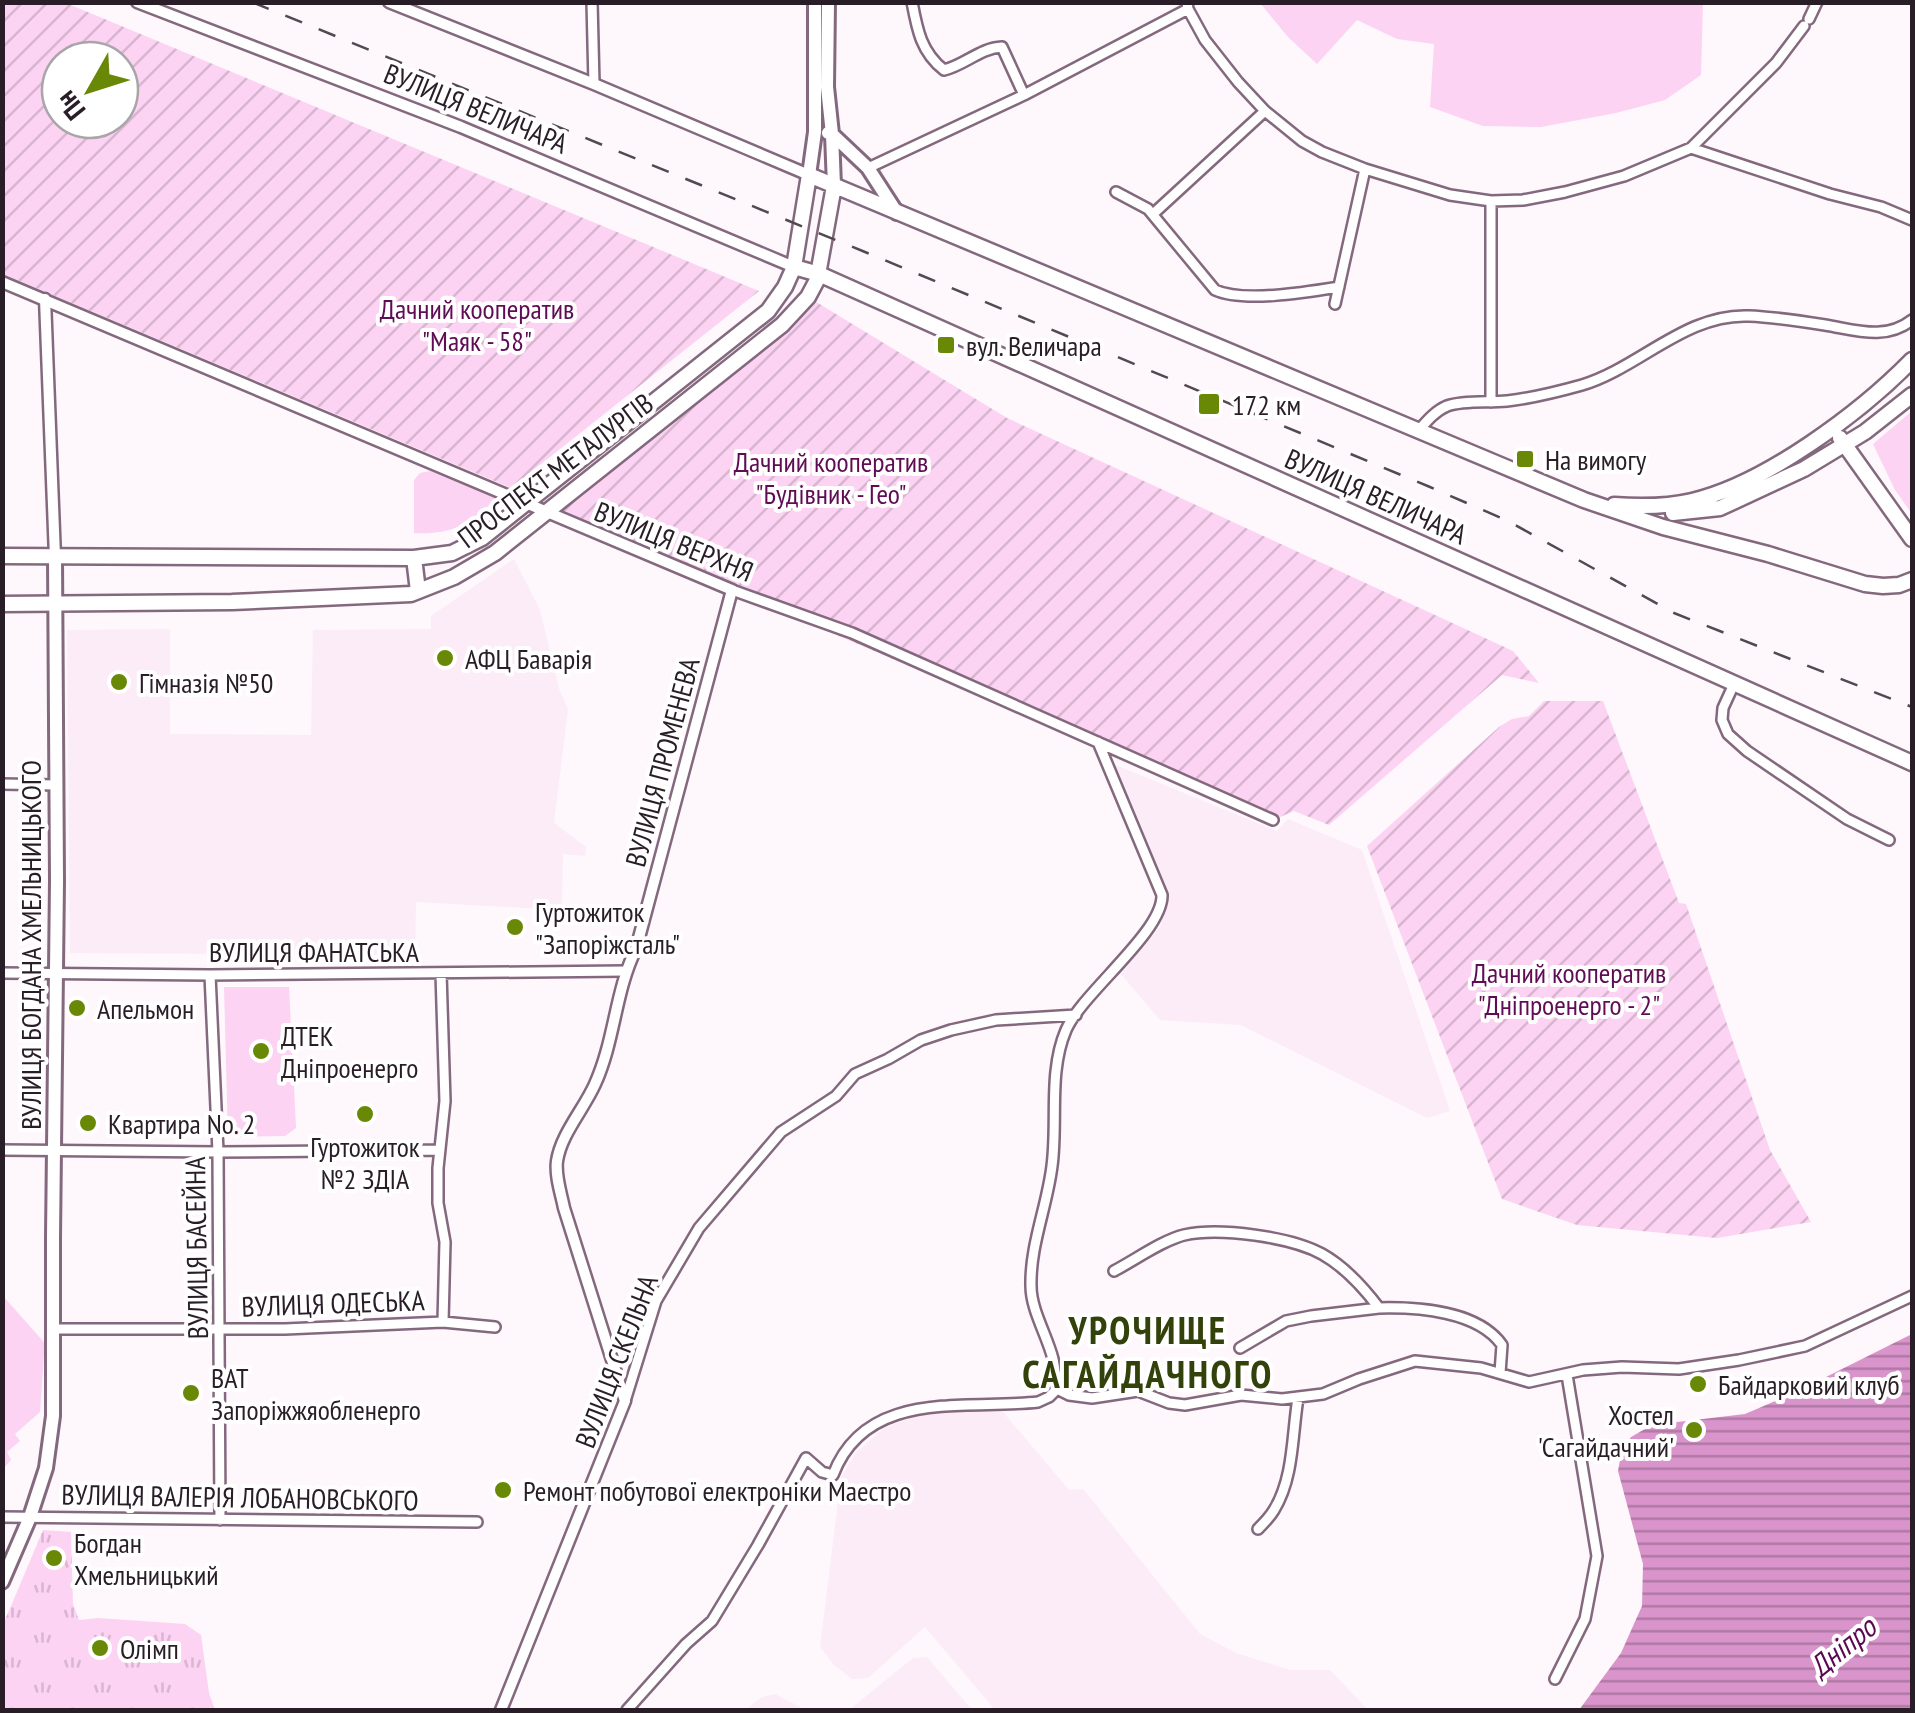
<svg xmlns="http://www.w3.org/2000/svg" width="1915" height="1713" font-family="'PT Sans Narrow',sans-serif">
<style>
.built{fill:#fbecf7}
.grass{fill:#fcd3f2}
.park{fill:url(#park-tufts)}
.garden{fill:url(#garden-furrows);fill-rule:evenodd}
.water{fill:url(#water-rules)}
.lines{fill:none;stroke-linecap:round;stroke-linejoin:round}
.minor-casing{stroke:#84697e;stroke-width:14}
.tertiary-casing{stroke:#84697e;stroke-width:15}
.secondary-casing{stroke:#84697e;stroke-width:18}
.primary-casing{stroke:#84697e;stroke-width:19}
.minor{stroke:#fff;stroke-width:9}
.tertiary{stroke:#fff;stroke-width:10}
.secondary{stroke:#fff;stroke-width:12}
.primary{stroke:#fff;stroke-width:14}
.rail{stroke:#534951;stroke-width:2.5;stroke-dasharray:18 18;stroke-linecap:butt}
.poi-dot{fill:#698906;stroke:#fff;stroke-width:4}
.labels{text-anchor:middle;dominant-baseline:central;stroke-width:8;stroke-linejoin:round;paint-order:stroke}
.street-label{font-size:28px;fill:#291e27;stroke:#fff}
.park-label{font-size:28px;fill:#5f0c54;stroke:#fff}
.poi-label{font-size:28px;fill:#291e27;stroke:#fff;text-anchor:start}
.water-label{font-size:30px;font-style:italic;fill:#5b0751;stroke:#fff}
.district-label{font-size:38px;font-weight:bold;letter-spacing:2.5px;fill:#33420b;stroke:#fff}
</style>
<defs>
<pattern id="park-tufts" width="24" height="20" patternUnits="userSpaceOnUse" patternTransform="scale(2.5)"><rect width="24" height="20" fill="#fcd3f2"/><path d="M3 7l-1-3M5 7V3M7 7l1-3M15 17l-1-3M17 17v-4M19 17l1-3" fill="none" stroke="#d8b5d0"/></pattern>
<pattern id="garden-furrows" width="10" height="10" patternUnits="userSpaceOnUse" patternTransform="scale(2.5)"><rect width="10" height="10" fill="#fcd3f2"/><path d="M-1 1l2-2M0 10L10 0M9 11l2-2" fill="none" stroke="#d8b5d0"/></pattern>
<pattern id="water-rules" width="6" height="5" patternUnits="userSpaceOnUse" patternTransform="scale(2.5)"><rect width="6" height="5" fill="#d994cb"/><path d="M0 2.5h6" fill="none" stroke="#b078a5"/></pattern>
</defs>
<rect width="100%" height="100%" fill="#fef7fc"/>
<path class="built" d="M 514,559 L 540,610 L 559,689 L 568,709 L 554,823 L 586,847 L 585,856 L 563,854 L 562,910 L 416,902 L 415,955 L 70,953 L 67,630 L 170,629 L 170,734 L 311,735 L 313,630 L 431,629 L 431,616 Z
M 1113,764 L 1277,831 L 1288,819 L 1362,850 L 1450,1111 L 1427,1118 L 1241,1025 L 1160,1020 L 1121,974 L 1160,927 L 1168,900 Z
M 958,1410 L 1003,1412 L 1069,1490 L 1083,1489 L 1200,1634 L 1236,1653 L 1290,1670 L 1330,1670 L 1368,1710 L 995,1710 L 925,1627 L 868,1678 L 852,1679 L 833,1664 L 820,1647 L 841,1478 L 855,1454 L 883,1429 L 912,1417 Z
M 927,1657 L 972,1710 L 849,1710 L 913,1658 Z
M 775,1694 L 806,1710 L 745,1710 L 762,1697 Z"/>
<path class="grass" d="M 1260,3 L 1703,3 L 1701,75 L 1665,100 L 1616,113 L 1541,127 L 1483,126 L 1430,107 L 1434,44 L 1397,39 L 1357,20 L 1317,64 L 1288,37 Z
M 1912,411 L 1912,514 L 1895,490 L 1873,444 Z
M 430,471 L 497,498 C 468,524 454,535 414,533 L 414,480 L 420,473 Z
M 224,987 L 289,987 L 296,1128 L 285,1136 L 228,1137 Z
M 3,1296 L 50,1349 L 44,1354 L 40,1412 L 15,1434 L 20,1441 L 7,1452 L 11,1460 L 3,1469 Z"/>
<path class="park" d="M 43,1530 L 71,1532 L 73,1604 L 79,1620 L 98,1618 L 185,1624 L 201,1635 L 209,1693 L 215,1710 L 3,1710 L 3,1625 Z"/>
<path class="garden" d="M 2,3 L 66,3 L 759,291 L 511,488 L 3,274 ZM 60,60 L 120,60 L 120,120 L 60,120 Z
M 808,297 L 1007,418 L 1513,651 L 1539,683 L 1502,675 L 1329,825 L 1294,811 L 1273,820 L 546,512 Z
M 1544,701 L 1603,701 L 1679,903 L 1686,904 L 1770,1150 L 1811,1222 L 1717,1238 L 1577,1225 L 1502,1199 L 1367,846 L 1499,727 L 1512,719 L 1529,716 Z"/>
<path class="water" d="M 1912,1334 L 1912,1710 L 1579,1710 L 1621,1653 L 1642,1606 L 1643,1564 L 1618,1471 L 1622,1449 L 1631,1437 L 1652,1425 L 1745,1414 L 1794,1393 Z"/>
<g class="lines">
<g class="minor-casing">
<path id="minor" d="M 592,2 L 594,84
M 912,2 C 917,29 921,52 944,70 C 965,65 980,48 1002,47 L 1024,95
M 1187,2 L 1188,9 L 1205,40 L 1238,82 L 1265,111 L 1302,141 L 1322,152 L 1365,169 L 1450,195 L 1491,201 L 1523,200 L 1565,192 L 1624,176 L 1691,148 L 1776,63 L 1804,26
M 1809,19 L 1817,2
M 1691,148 L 1830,194 L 1881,207 L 1912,220
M 868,168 L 1024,95 L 1188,9
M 1116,192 L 1148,209 L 1215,290 C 1243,303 1308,292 1339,287
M 1491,201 L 1491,402
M 1153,214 L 1265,111
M 1335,304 L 1365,169
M 1418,431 C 1426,422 1435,411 1447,406 C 1465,400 1488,403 1507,401 C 1533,398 1557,392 1582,385 C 1639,368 1686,313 1749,316 C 1774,317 1800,321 1825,325 C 1856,330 1885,341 1912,320
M 732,590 L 852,633 L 1273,820
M 1734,684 L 1723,708 L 1722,720 L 1728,734 L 1747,751 L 1847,819 L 1889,840
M 2,784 L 56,785
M 2,973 L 210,975 L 625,971
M 441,973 L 445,1101 L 438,1168 L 438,1203 L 445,1242 L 443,1322
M 210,975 L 218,1152 L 220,1520
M 2,1150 L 218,1152 L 440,1150
M 1114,1271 C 1135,1260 1163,1240 1184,1235 C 1220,1227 1291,1237 1322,1254 C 1345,1267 1364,1288 1379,1308 L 1311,1316 L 1286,1321 L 1240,1348
M 1379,1308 C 1418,1307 1478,1311 1502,1345 L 1500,1373
M 53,1329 L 285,1329 L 443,1322 L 495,1327
M 1057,1389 L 1069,1395 L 1092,1398 L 1138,1391 L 1169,1403 L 1185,1405 L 1241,1395 L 1282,1399 L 1323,1394 L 1359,1379 L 1415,1361 L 1481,1368 L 1529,1382 L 1583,1370 L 1622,1367 L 1679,1369 L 1739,1360 L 1805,1346 L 1912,1296
M 625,1401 L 656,1301 L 699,1228 L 781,1132 L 836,1096 L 855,1074 L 888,1059 L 921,1040 L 951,1030 L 996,1020 L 1076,1015
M 2,1517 L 477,1522
M 1258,1529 C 1264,1523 1270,1517 1274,1510 C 1294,1478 1292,1434 1298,1398
M 1555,1679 L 1585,1619 L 1597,1556 L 1567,1375
M 627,1710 L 686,1644 L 712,1621 L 758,1545 L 806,1458 L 822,1472 L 833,1475 C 866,1388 966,1410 1038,1402 L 1049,1397 L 1057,1389 C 1056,1379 1055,1369 1053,1359 C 1047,1335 1031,1310 1031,1286 C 1030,1245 1047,1207 1052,1166 C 1058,1121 1048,1072 1066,1030 C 1082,993 1163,932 1162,895 L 1098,742"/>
</g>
<g class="tertiary-casing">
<path id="tertiary" d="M 137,2 L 461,127 L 794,267
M 389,2 L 594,84 L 809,175
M 2,282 L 732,590 L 636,949 C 615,991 615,1040 595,1084 C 584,1109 561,1134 557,1161 C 555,1176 561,1193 564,1208 L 625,1401 L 501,1710
M 45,299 L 55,557"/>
</g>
<g class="secondary-casing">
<path id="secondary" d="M 828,2 L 827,87 L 832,134 L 834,186
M 828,133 L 832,134 L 868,168 L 897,213
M 809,175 L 815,132 L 815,2
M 2,1582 L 30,1517 L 46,1468 L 53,1416 L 53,1237 L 57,881 L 55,557"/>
</g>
<g class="primary-casing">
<path id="primary" d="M 794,267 L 819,274 L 1912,763
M 1840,438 L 1912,539
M 1614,505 C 1640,507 1666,507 1692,501 C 1765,484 1860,413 1912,360
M 1673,513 L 1720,508 L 1804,469 L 1865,432 L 1912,395
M 2,556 L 414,558 L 452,553 L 482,538 L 768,311 L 785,287 L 794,267 L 809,175 L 1584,500 L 1663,527 L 1768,554 L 1865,584 L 1883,586 L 1899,585 L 1912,580
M 414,558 L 418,591
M 2,604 L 232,602 L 411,594 L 454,577 L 495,553 L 782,325 L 808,297 L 817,280 L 834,186"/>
</g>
<use href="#minor" class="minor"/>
<use href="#tertiary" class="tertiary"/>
<use href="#secondary" class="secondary"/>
<use href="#primary" class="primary"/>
<path class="rail" d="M 252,2 L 865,252 L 1430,487 L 1508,521 L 1674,613 L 1912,707"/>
</g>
<g class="poi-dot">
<rect x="936" y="335" width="20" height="20" rx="5"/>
<rect x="1197" y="392" width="24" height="24" rx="5"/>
<rect x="1515" y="449" width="20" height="20" rx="5"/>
<circle cx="445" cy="658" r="10"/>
<circle cx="119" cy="682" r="10"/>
<circle cx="515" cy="927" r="10"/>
<circle cx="77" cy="1008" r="10"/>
<circle cx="261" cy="1051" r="10"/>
<circle cx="365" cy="1114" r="10"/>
<circle cx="88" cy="1123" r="10"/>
<circle cx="1698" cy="1384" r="10"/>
<circle cx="191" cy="1393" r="10"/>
<circle cx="1694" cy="1430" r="10"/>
<circle cx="503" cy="1490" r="10"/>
<circle cx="54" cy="1558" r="10"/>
<circle cx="100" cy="1648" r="10"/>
</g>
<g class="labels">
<g class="street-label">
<text transform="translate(476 108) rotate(22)">ВУЛИЦЯ ВЕЛИЧАРА</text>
<text transform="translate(555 470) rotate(-37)">ПРОСПЕКТ МЕТАЛУРГІВ</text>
<text transform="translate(1376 496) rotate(24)">ВУЛИЦЯ ВЕЛИЧАРА</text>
<text transform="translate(674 541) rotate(22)">ВУЛИЦЯ ВЕРХНЯ</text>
<text transform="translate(662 762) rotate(-75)">ВУЛИЦЯ ПРОМЕНЕВА</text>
<text transform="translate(30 945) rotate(-90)">ВУЛИЦЯ БОГДАНА ХМЕЛЬНИЦЬКОГО</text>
<text x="314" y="951">ВУЛИЦЯ ФАНАТСЬКА</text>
<text transform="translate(196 1248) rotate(-91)">ВУЛИЦЯ БАСЕЙНА</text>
<text transform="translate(333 1303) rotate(-2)">ВУЛИЦЯ ОДЕСЬКА</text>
<text transform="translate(616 1361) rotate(-69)">ВУЛИЦЯ СКЕЛЬНА</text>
<text transform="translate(240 1497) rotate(1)">ВУЛИЦЯ ВАЛЕРІЯ ЛОБАНОВСЬКОГО</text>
</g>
<g class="park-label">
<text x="477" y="308">Дачний кооператив<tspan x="477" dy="32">"Маяк - 58"</tspan></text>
<text x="831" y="461">Дачний кооператив<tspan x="831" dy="32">"Будівник - Гео"</tspan></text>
<text x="1569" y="972">Дачний кооператив<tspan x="1569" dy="32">"Дніпроенерго - 2"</tspan></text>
</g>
<g class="poi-label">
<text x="966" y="345">вул. Величара</text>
<text x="1232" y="404">172 км</text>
<text x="1545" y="459">На вимогу</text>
<text x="465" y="658">АФЦ Баварiя</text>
<text x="139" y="682">Гімназія №50</text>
<text x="535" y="911">Гуртожиток<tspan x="535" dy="32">"Запоріжсталь"</tspan></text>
<text x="97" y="1008">Апельмон</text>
<text x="281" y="1035">ДТЕК<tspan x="281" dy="32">Дніпроенерго</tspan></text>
<text x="108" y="1123">Квартира No. 2</text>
<text x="365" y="1146" text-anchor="middle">Гуртожиток<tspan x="365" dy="32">№2 ЗДІА</tspan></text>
<text x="211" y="1377">ВАТ<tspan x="211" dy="32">Запоріжжяобленерго</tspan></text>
<text x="1718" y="1384">Байдарковий клуб</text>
<text x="1674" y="1414" text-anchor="end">Хостел<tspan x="1674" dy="32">'Сагайдачний'</tspan></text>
<text x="523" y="1490">Ремонт побутової електроніки Маестро</text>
<text x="74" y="1542">Богдан<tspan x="74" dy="32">Хмельницький</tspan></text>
<text x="120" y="1648">Олімп</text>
</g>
<g class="water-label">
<text transform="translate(1842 1646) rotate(-39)">Дніпро</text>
</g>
<g class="district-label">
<text x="1148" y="1329">УРОЧИЩЕ<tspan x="1148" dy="44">САГАЙДАЧНОГО</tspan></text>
</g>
</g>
<rect width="1915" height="1713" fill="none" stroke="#291e27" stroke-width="10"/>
<g transform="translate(90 90) rotate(231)"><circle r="48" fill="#ffffff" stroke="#a9a5a9" stroke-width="2.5"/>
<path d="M0-8L18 38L0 25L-18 38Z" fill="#698906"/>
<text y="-15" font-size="28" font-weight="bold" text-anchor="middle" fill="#291e27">Пн</text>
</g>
</svg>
